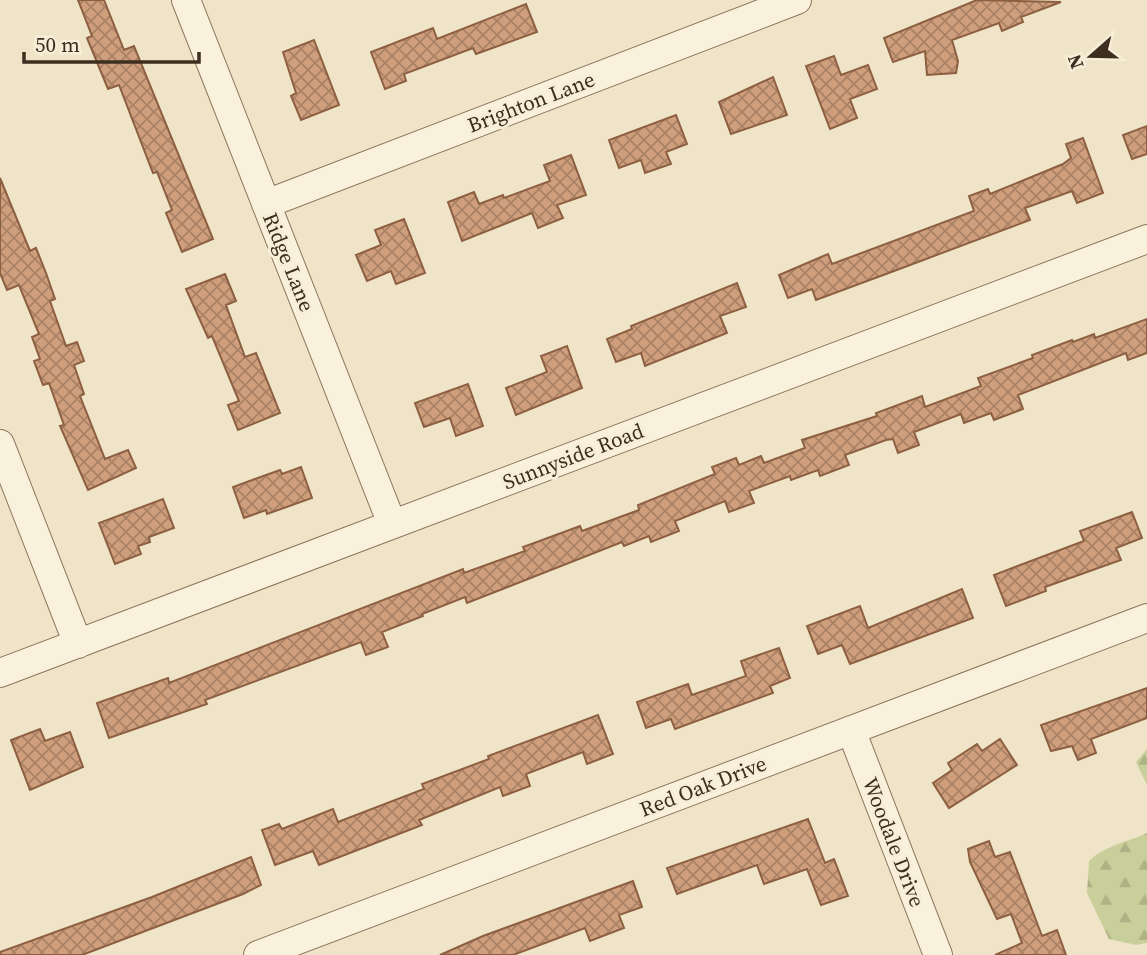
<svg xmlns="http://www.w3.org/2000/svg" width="1147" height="955" font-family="'Source Serif 4',serif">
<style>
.forest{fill:url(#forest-firs)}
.building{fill:url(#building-cross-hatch);stroke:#8d5f41;stroke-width:2}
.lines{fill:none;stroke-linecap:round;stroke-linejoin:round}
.street-casing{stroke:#8d765c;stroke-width:30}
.street{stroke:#faf1dc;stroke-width:28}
.labels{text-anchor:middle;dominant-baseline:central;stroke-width:6;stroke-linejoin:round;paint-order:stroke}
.street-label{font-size:21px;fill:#3d2e20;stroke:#f7eed8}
</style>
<defs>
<pattern id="forest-firs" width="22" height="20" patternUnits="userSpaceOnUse" patternTransform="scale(1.75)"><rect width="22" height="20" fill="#c9cf9b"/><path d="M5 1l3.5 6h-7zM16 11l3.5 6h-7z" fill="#aeb285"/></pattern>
<pattern id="building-cross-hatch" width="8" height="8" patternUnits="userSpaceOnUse" patternTransform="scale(1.75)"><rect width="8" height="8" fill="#cf9f7d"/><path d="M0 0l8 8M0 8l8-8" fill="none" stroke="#a98266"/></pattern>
</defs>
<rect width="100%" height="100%" fill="#f0e4c8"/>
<path class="forest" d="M 1147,749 L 1147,785 L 1136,762 Z
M 1147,833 L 1147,943 L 1136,945 L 1109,939 L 1087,893 L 1089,861 C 1104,846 1127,842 1147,833 Z"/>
<path class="building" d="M 78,0 L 104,0 L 124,50 L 134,46 L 213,239 L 182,252 L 166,213 L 172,210 L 157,172 L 153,173 L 119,85 L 108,89 L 87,38 L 92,36 Z
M 977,0 L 1061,2 L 1021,17 L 1023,22 L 1002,31 L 999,23 L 952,40 L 958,61 L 956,73 L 927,75 L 925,51 L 893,62 L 884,38 Z
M 526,4 L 537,32 L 476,54 L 473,48 L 404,74 L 406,81 L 385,89 L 371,52 L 433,28 L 437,39 Z
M 314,40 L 339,105 L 301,120 L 291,96 L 296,93 L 283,52 Z
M 834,56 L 841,75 L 868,65 L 877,89 L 850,99 L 857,118 L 830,129 L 806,66 Z
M 773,77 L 787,115 L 731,134 L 719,102 Z
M 676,115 L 687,144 L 666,152 L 671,164 L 645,173 L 641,160 L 619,168 L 609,140 Z
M 1147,126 L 1147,154 L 1132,159 L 1123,135 Z
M 1083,138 L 1103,193 L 1077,203 L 1072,191 L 1025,208 L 1030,220 L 894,271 L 816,300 L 812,289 L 788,298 L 779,275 L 828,254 L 832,264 L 974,211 L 969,196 L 988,189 L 990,194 L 1063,164 L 1071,158 L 1066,144 Z
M 571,155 L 586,195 L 557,205 L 563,218 L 538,228 L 532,213 L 462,241 L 448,202 L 474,192 L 479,204 L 503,195 L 504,198 L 550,181 L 544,165 Z
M 0,178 L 30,251 L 36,248 L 46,273 L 55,299 L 50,301 L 66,346 L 77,342 L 84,361 L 74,365 L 84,394 L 80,396 L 105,459 L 128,450 L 136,468 L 88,490 L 60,426 L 64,425 L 49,383 L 43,385 L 34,361 L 40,359 L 32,337 L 39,334 L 19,285 L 7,290 L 0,273 Z
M 404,219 L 425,273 L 396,284 L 391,271 L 367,281 L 356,255 L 381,245 L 375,230 Z
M 225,274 L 236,301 L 226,305 L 245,357 L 256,353 L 280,413 L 238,430 L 228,405 L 239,401 L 212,336 L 208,338 L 186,289 Z
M 737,283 L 746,307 L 720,316 L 727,333 L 645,366 L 641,353 L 616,362 L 607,339 L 632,329 L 631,326 Z
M 1147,319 L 1147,353 L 1128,360 L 1126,353 L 1018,395 L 1023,409 L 994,420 L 991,413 L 964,423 L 961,414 L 914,432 L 919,445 L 898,453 L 893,439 L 886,440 L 845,455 L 849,465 L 820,476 L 818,470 L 791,480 L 790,476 L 749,491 L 754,503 L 729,512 L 725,501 L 675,521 L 679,531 L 651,542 L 649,536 L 624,546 L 622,542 L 467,603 L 465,597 L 422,614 L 423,616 L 382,632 L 388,647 L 366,655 L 361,642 L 205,700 L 207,704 L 109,738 L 97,703 L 168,678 L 169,683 L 463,569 L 464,573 L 525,551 L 523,547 L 580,526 L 582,531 L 639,510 L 638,505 L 715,474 L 712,467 L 736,458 L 739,465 L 761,456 L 764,463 L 805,448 L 802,440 L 877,416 L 876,413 L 922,396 L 925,407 L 981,386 L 978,378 L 1033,358 L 1032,355 L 1072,340 L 1073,342 L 1094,334 L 1095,338 Z
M 567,346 L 582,388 L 516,415 L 506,388 L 547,372 L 541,356 Z
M 468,384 L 483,426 L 456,436 L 450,418 L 424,427 L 415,403 Z
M 301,467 L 312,498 L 267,514 L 266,510 L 244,518 L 233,487 L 280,470 L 282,474 Z
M 163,499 L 174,528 L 149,537 L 150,542 L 138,546 L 141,554 L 115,564 L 99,523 Z
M 1132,512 L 1142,538 L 1116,548 L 1121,560 L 1045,587 L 1046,591 L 1006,606 L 994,575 L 1084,541 L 1080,531 Z
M 962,589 L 973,618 L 850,664 L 842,645 L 818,654 L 807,626 L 860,606 L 868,628 Z
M 779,648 L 790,678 L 770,686 L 773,693 L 675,729 L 671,719 L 646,728 L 637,702 L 688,684 L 692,695 L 746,676 L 741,661 Z
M 1147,688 L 1147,718 L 1091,739 L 1096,753 L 1078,760 L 1072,746 L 1051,751 L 1041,725 Z
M 598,715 L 613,754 L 587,764 L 583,752 L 526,774 L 530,786 L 503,796 L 500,787 L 419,820 L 422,825 L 319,865 L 313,851 L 275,865 L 262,830 L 279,824 L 282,829 L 333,809 L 338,822 L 424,789 L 422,784 L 489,759 L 488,756 Z
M 40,729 L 45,741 L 70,732 L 83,767 L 30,790 L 11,740 Z
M 1000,739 L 1017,765 L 949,808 L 933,783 L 952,770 L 948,763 L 977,744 L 982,751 Z
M 808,819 L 825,863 L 834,859 L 848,896 L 821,905 L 807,869 L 764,884 L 757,865 L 677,894 L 667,868 Z
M 989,841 L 995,857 L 1010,852 L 1042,936 L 1057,930 L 1066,955 L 995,955 L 1022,943 L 1011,914 L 997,919 L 970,862 L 968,849 Z
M 251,857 L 261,885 L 243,894 L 82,955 L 0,955 L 0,952 L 152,897 Z
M 633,881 L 642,907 L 619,915 L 624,928 L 590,941 L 585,928 L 513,955 L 440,955 L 483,936 Z"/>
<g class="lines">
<g class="street-casing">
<path id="street" d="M 186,0 L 392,524
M 266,204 L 797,0
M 0,444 L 78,644
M 0,673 L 1147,239
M 851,730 L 938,955
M 258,955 L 1147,618"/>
</g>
<use href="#street" class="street"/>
</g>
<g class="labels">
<g class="street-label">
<text transform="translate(531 102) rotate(-21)">Brighton Lane</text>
<text transform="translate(289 262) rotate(68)">Ridge Lane</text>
<text transform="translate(573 456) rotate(-21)">Sunnyside Road</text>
<text transform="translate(703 786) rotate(-21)">Red Oak Drive</text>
<text transform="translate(894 842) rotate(69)">Woodale Drive</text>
</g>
</g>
<g transform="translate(1091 56) rotate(250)" stroke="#f7eed8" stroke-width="5" paint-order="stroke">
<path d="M0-5L12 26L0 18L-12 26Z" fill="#3d2e20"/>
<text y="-10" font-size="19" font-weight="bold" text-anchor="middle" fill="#3d2e20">N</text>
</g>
<path d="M24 52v10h175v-10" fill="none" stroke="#3d2e20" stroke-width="3.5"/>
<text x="35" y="52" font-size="21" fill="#3d2e20" stroke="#f7eed8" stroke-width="5" paint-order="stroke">50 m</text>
</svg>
